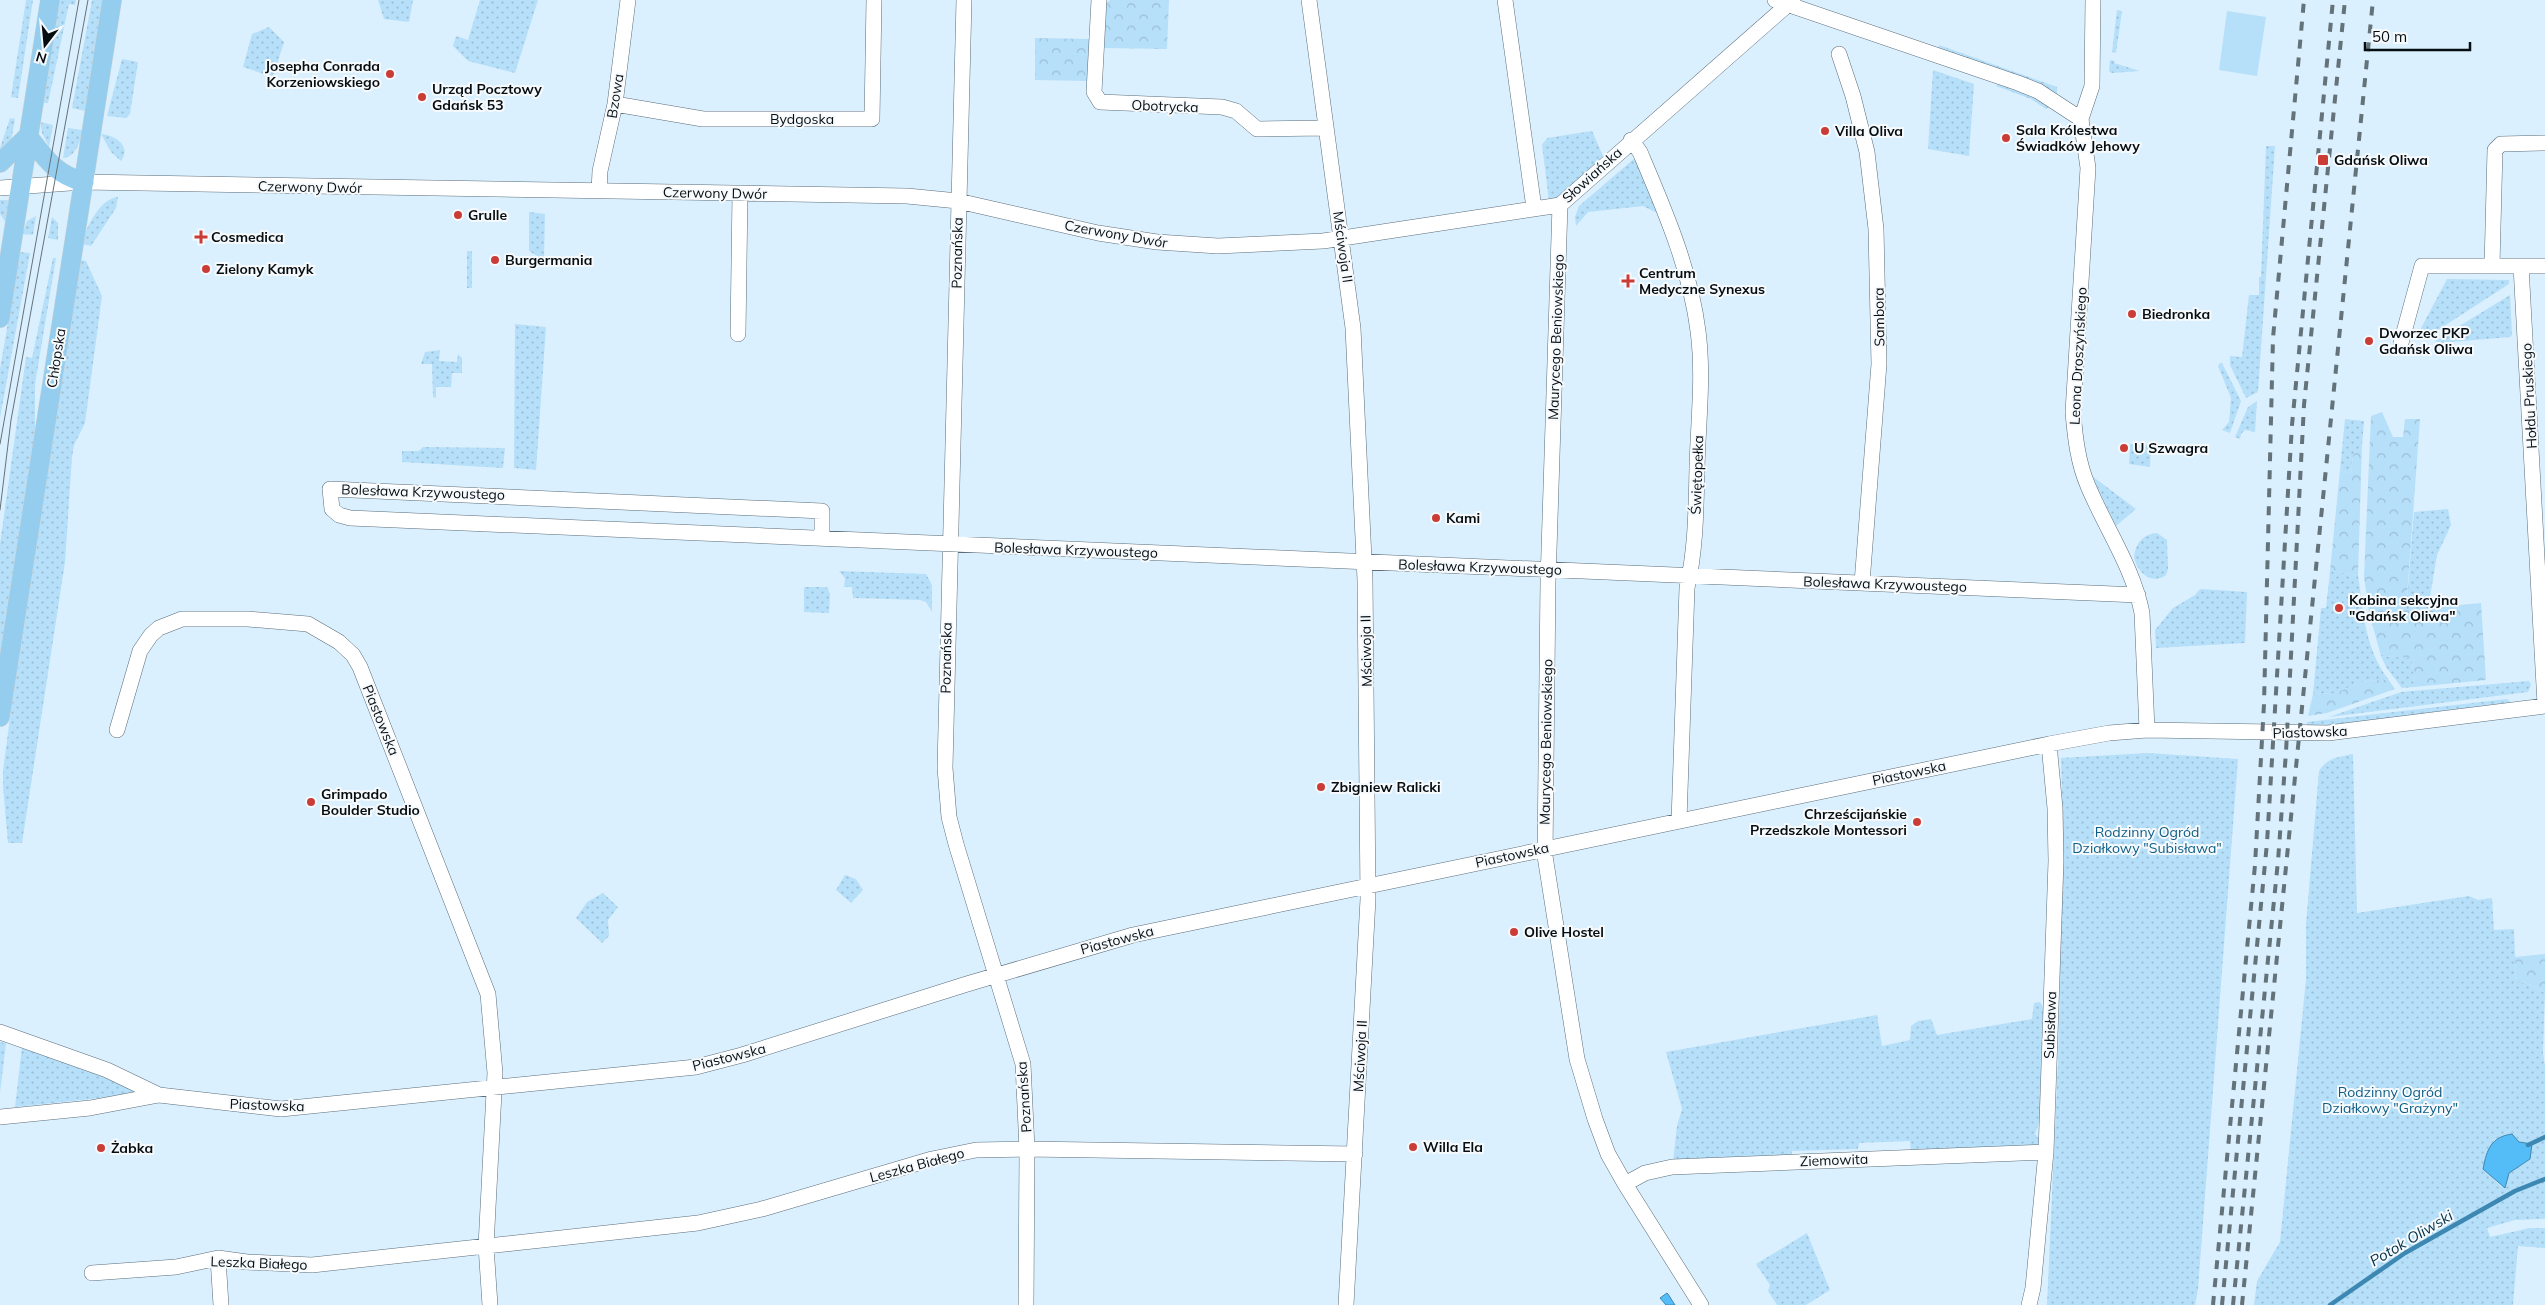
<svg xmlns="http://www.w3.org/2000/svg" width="2545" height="1305" font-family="Mulish,sans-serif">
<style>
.green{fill:url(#green-dots);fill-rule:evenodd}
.forest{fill:url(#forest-crowns)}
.pitch{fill:#b6dff9}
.water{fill:#54bcf7;stroke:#3d88b2}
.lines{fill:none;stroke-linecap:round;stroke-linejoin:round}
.stream{stroke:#3d88b2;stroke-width:4.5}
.minor-casing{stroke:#5b6d7a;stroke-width:16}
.major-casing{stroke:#d2d4d4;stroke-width:20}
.minor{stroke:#fff;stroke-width:15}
.major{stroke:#94cdee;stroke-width:19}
.tram{stroke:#64727a;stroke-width:1}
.rail{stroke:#64727a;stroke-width:4;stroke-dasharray:9 9;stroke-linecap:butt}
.poi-dot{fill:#ca3c36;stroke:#f6fafd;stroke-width:2}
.labels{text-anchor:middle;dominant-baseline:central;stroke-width:4;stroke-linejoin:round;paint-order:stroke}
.poi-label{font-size:14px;font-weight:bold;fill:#070e12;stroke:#f6fafd;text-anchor:start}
.street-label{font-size:14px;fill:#070e12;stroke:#f6fafd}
.park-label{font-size:14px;fill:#0e5e86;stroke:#f6fafd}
.water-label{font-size:15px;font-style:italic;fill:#023148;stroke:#f6fafd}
</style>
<defs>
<pattern id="green-dots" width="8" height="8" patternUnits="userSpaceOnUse" patternTransform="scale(1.25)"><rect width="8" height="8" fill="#b6dff9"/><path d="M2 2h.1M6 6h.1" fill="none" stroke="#9bbed4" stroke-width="1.8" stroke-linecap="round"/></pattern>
<pattern id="forest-crowns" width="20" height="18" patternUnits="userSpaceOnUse" patternTransform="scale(1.25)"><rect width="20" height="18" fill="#b6dff9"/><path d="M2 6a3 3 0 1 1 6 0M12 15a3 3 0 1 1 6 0" fill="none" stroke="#9bbed4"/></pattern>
</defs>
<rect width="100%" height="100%" fill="#dbf0fe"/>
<path class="green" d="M 26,0 L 33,0 L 18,98 L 11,97 Z
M 59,0 L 76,0 L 75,5 L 69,4 L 48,103 L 43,103 Z
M 92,0 L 103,0 L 85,111 L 72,108 Z
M 378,0 L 413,0 L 409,22 L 384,19 Z
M 480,0 L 538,0 L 515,73 L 468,61 L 453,46 L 456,36 L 468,40 Z
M 2117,10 L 2122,11 L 2116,53 L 2112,52 Z
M 269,27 L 284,42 L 273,77 L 243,67 L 252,34 Z
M 1939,45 L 2057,87 L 2057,95 L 1938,49 Z
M 122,59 L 138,62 L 130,114 L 126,118 L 107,116 Z
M 2110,60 L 2115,61 L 2114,63 L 2140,71 L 2112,73 L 2109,71 Z
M 1933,70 L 1974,84 L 1969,156 L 1928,149 Z
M 1998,84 L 2038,99 L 2050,106 L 2046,109 L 2031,99 L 1996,86 Z
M 10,118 L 15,119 L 11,141 L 0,159 L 0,148 Z
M 40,122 L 53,125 L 49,147 L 42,133 Z
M 68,128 L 83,130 C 80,142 76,157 63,158 Z
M 1592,131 L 1603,156 L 1556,200 L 1549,201 L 1542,145 L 1547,138 Z
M 101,134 C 115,135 132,146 121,161 L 111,152 Z
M 2266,146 L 2275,146 L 2258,392 L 2246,398 L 2230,365 L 2230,356 L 2242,357 L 2249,295 L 2259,295 L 2259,277 L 2261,277 Z
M 1635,158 L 1659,214 L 1643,206 L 1588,212 L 1576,226 L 1575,217 L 1579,206 Z
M 118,197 L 116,208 L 91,246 L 82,244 C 85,229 100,198 118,197 Z
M 0,200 L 10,200 L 7,224 L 0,214 Z
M 529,212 L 545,214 L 544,260 L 529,251 Z
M 36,216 L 33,235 L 22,234 L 27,221 Z
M 52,217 L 58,223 L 58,240 L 48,238 Z
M 467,251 L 472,251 L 472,288 L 467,288 Z
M 20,252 L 30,253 L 0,418 L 0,369 Z
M 53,258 L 56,258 L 35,384 L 35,436 L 0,658 L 0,544 L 26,357 L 32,358 Z
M 80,260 L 86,261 L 102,296 L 85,423 L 74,445 L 72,457 L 65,562 L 22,843 L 8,843 L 3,787 L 3,771 L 13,695 Z
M 2447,279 L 2509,280 L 2509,284 L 2424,339 L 2419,332 Z
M 2510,295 L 2512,335 L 2510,337 L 2440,343 L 2435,341 Z
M 515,324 L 546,327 L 536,470 L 514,468 Z
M 440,350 L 439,361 L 457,362 L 458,354 L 462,358 L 462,373 L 452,373 L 451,387 L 436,387 L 436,398 L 433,397 L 432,364 L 421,364 L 425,352 Z
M 2220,363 L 2222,363 L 2241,401 L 2230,433 L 2222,430 L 2229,422 L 2231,398 L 2218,366 Z
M 2257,401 L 2255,432 L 2245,430 L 2241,434 L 2240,439 L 2235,437 L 2248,407 Z
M 2345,419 L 2364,421 L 2362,445 L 2353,455 L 2351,474 L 2340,470 Z
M 2130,444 L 2151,445 L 2150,467 L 2129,464 Z
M 423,447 L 505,448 L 503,468 L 402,462 L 402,451 L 419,451 Z
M 2092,476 L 2136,509 L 2116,526 Z
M 2448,509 L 2451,525 L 2437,555 L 2428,609 L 2406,611 L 2414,512 Z
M 2157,533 L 2167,540 L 2168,569 L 2166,575 C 2151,586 2136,571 2134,556 C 2136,543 2143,534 2157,533 Z
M 839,571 L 926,574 L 932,585 L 932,612 L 926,602 L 920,600 L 853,598 L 852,587 L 844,587 L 845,578 Z
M 2330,571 L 2358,575 C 2363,610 2365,649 2388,679 L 2362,682 L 2335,693 L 2313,694 L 2321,608 L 2326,608 Z
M 804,587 L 827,587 L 830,594 L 829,613 L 804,612 Z
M 2200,589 L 2247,592 L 2245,643 L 2156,648 L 2155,630 L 2173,608 L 2195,595 Z
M 2381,656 L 2412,658 L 2414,687 L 2402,688 L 2386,667 Z
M 2529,681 L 2531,685 L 2528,692 L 2329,717 L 2401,692 Z
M 2507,699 L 2511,702 L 2333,725 L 2307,725 L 2307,722 Z
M 2148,753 L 2238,759 L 2198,1289 L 2195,1305 L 2047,1305 L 2058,1063 L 2063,825 L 2061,758 Z
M 2353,754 L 2357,913 L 2469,896 L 2478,900 L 2492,898 L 2494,930 L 2514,929 L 2516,982 L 2527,983 L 2545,993 L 2543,1053 L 2545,1066 L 2545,1219 L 2515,1220 L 2487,1228 L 2490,1237 L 2530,1228 L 2545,1228 L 2545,1248 L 2518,1246 L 2513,1305 L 2254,1305 L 2257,1281 L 2280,1242 L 2306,979 L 2306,924 L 2319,771 C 2327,758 2338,757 2353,754 ZM 2495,1139 L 2532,1144 L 2530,1159 L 2508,1173 L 2502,1187 L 2483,1169 L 2489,1149 Z
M 845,875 L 856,879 L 863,890 L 851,903 L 836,890 Z
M 603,893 L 618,907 L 608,920 L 609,936 L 602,943 L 576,918 L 587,902 Z
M 2040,1002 L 2043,1007 L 2040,1120 L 2035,1134 L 2039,1139 L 2037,1146 L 1911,1152 L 1910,1141 L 1859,1143 L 1858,1149 L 1792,1151 L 1792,1156 L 1673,1161 L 1677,1126 L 1682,1109 L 1666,1052 L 1877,1015 L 1882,1046 L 1910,1040 L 1911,1026 L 1918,1021 L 1931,1019 L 1937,1035 L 2032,1019 L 2034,1003 Z
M 0,1042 L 6,1043 L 0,1093 Z
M 22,1047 L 138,1090 L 138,1094 L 15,1107 Z
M 1807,1233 L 1830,1290 L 1806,1305 L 1777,1305 L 1768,1291 L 1770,1285 L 1756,1264 Z"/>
<path class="forest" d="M 1110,0 L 1169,0 L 1167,49 L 1104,48 L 1106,3 Z
M 1035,38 L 1090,39 L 1088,81 L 1035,80 Z
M 2382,412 L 2393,437 L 2403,437 L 2405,419 L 2420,419 L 2406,610 L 2481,603 L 2486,680 L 2414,687 L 2412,658 L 2381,656 L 2369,612 L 2364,577 L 2371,416 Z
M 2362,445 L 2358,575 L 2330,571 L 2340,470 L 2351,474 L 2353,455 Z
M 2388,679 L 2395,689 L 2327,713 L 2308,716 L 2313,694 L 2335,693 L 2362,682 Z
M 2545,954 L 2545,993 L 2527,983 L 2516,982 L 2515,957 Z"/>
<path class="pitch" d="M 2227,11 L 2266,17 L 2257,76 L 2219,70 Z"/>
<path class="water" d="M 2512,1134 L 2519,1142 L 2532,1144 L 2530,1159 L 2509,1173 L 2505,1188 L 2483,1169 C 2487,1149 2491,1137 2512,1134 Z
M 1667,1293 L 1668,1294 L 1675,1305 L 1666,1305 L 1660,1298 Z"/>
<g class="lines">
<path class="stream" d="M 2528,1145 L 2545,1137
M 2330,1305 L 2405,1253 L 2515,1191 L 2545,1179"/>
<g class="minor-casing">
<path id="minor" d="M 964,0 L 945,768 L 949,817 L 956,844 L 1023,1064 L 1027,1149 L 1026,1305
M 1099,0 L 1094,92 L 1100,102 L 1222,107 L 1236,111 L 1257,129 L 1326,128
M 1309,0 L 1353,328 L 1365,580 L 1368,899 L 1346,1305
M 1505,0 L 1534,208
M 1775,0 L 2018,83 L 2038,91 L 2081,119
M 2093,0 L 2092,86 L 2081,119 L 2088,168 L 2073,412 C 2075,437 2078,463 2088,486 C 2106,529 2133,567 2142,613 L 2147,730
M 1839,54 L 1853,96 L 1867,152 L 1876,229 L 1879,364 L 1862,583
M 615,104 L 703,119 L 872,119 L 874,0
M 1631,140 L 1640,152 C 1665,211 1690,268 1698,331 C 1704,376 1698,423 1697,468 C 1696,508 1696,548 1687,588 L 1679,821
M 0,188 L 84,182 L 907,196 L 958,201 L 1098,233 L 1157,242 L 1218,246 L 1323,241 L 1560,205 L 1793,0
M 599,191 L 600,171 L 615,104 L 628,0
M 1560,205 L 1548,582 L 1545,856 L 1577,1059 L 1595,1119 L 1608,1154 L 1625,1184 L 1701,1305
M 2492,266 L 2495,150 L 2501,144 L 2545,143
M 2521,266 L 2545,704
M 738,334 L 740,194
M 2401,343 L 2422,266 L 2545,266
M 822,538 L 822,511 L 330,489 L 332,509 L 339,515 L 350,518 L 2138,595
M 117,730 L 140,651 L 151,635 L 159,628 L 182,619 L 248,619 L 308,624 L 339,642 L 353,655 L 360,667 L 488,994 L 495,1073 L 486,1246 L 490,1305
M 0,1032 L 107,1070 L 159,1095 L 281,1109 L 696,1067 L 742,1055 L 967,984 L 1133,935 L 2049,744 L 2109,733 L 2147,730 L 2328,733 L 2545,706
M 0,1117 L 90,1108 L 159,1095
M 1625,1184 L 1645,1173 L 1672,1167 L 2046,1152
M 218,1258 L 221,1305
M 92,1273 L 176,1267 L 218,1258 L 247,1262 L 312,1265 L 698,1223 L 762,1209 L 932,1159 L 976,1150 L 1027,1149 L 1355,1154
M 2029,1305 L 2033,1288 L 2046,1152 L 2056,861 L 2055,808 L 2049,744"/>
</g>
<g class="major-casing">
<path id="major" d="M 28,136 C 45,158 56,175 84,182
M 0,163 L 28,136
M 0,318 L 50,0
M 0,717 L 112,0"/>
</g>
<use href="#minor" class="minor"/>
<use href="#major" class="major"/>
<path class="tram" d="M 0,444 L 79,0
M 0,510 L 11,420 L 88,0"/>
<path class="rail" d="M 2213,1305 L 2255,865 L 2264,704 L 2273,338 L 2304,0
M 2222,1305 L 2267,843 L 2292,425 L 2333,0
M 2233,1305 L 2278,861 L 2286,752 L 2304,405 L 2345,0
M 2242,1305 L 2373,0"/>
</g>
<g class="poi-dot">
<circle cx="390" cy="74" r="5"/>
<circle cx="422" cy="97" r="5"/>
<circle cx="1825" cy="131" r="5"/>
<circle cx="2006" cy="138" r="5"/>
<rect x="2317" y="154" width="12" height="12" rx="2.5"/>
<circle cx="458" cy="215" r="5"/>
<path d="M198.5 229.5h5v5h5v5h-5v5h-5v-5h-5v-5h5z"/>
<circle cx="495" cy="260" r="5"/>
<circle cx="206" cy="269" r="5"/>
<path d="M1625.5 273.5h5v5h5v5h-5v5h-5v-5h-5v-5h5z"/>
<circle cx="2132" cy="314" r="5"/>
<circle cx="2369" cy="341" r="5"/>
<circle cx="2124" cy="448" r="5"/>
<circle cx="1436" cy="518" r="5"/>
<circle cx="2339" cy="608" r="5"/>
<circle cx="1321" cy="787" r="5"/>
<circle cx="311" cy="802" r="5"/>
<circle cx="1917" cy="822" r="5"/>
<circle cx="1514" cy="932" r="5"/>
<circle cx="1413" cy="1147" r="5"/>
<circle cx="101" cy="1148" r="5"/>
</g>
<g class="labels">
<g class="poi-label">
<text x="380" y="66" text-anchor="end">Josepha Conrada<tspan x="380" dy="16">Korzeniowskiego</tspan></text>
<text x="432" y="89">Urząd Pocztowy<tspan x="432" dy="16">Gdańsk 53</tspan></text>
<text x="2016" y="130">Sala Królestwa<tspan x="2016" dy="16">Świadków Jehowy</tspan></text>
<text x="1835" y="131">Villa Oliva</text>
<text x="2334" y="160">Gdańsk Oliwa</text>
<text x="468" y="215">Grulle</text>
<text x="211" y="237">Cosmedica</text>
<text x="505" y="260">Burgermania</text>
<text x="216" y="269">Zielony Kamyk</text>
<text x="1639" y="273">Centrum<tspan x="1639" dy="16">Medyczne Synexus</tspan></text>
<text x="2142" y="314">Biedronka</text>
<text x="2379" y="333">Dworzec PKP<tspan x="2379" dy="16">Gdańsk Oliwa</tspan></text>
<text x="2134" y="448">U Szwagra</text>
<text x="1446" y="518">Kami</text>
<text x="2349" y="600">Kabina sekcyjna<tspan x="2349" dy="16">"Gdańsk Oliwa"</tspan></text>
<text x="1331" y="787">Zbigniew Ralicki</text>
<text x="321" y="794">Grimpado<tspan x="321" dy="16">Boulder Studio</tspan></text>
<text x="1907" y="814" text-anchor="end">Chrześcijańskie<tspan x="1907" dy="16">Przedszkole Montessori</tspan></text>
<text x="1524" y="932">Olive Hostel</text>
<text x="1423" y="1147">Willa Ela</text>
<text x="111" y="1148">Żabka</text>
</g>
<g class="street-label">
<text transform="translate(615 96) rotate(-81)">Bzowa</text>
<text transform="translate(1165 106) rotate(2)">Obotrycka</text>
<text x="802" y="119">Bydgoska</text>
<text transform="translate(1592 175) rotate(-42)">Słowiańska</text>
<text transform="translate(310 187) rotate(1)">Czerwony Dwór</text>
<text transform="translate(715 193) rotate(1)">Czerwony Dwór</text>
<text transform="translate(1116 234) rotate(10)">Czerwony Dwór</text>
<text transform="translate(1343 247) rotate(82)">Mściwoja II</text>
<text transform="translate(957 253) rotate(-89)">Poznańska</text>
<text transform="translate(1879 317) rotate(-91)">Sambora</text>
<text transform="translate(1556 337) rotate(-88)">Maurycego Beniowskiego</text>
<text transform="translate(2078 356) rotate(-87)">Leona Droszyńskiego</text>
<text transform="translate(56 358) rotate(-81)">Chłopska</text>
<text transform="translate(2529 396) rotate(-93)">Hołdu Pruskiego</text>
<text transform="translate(1697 475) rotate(-88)">Świętopełka</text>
<text transform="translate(423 492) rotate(2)">Bolesława Krzywoustego</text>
<text transform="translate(1076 550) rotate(2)">Bolesława Krzywoustego</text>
<text transform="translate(1480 567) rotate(2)">Bolesława Krzywoustego</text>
<text transform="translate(1885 584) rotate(2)">Bolesława Krzywoustego</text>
<text transform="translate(1366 651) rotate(-91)">Mściwoja II</text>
<text transform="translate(946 658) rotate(-89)">Poznańska</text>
<text transform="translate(381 720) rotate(68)">Piastowska</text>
<text transform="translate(2310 732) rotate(-2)">Piastowska</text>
<text transform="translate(1546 742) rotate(-89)">Maurycego Beniowskiego</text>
<text transform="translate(1909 773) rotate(-12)">Piastowska</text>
<text transform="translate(1512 855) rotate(-12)">Piastowska</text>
<text transform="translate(1117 940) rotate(-15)">Piastowska</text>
<text transform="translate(2050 1025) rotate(-88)">Subisława</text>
<text transform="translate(1360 1056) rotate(-87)">Mściwoja II</text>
<text transform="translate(729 1057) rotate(-14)">Piastowska</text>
<text transform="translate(1024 1097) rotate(-94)">Poznańska</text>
<text transform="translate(267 1105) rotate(2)">Piastowska</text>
<text transform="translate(1834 1160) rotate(-2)">Ziemowita</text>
<text transform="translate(917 1165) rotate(-15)">Leszka Białego</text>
<text transform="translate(259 1263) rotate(2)">Leszka Białego</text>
</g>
<g class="park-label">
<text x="2147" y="832">Rodzinny Ogród<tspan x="2147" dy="16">Działkowy "Subisława"</tspan></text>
<text x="2390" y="1092">Rodzinny Ogród<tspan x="2390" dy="16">Działkowy "Grażyny"</tspan></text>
</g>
<g class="water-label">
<text transform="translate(2411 1238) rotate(-31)">Potok Oliwski</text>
</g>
</g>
<g transform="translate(45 45) rotate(196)" stroke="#f6fafd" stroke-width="4" paint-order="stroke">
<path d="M0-4L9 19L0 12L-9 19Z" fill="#070e12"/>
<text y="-8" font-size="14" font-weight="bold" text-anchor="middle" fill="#070e12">N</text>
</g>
<path d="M2365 42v8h105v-8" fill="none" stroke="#070e12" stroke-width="2.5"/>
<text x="2372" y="42" font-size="15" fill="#070e12" stroke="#f6fafd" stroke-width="4" paint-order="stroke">50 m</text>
</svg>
